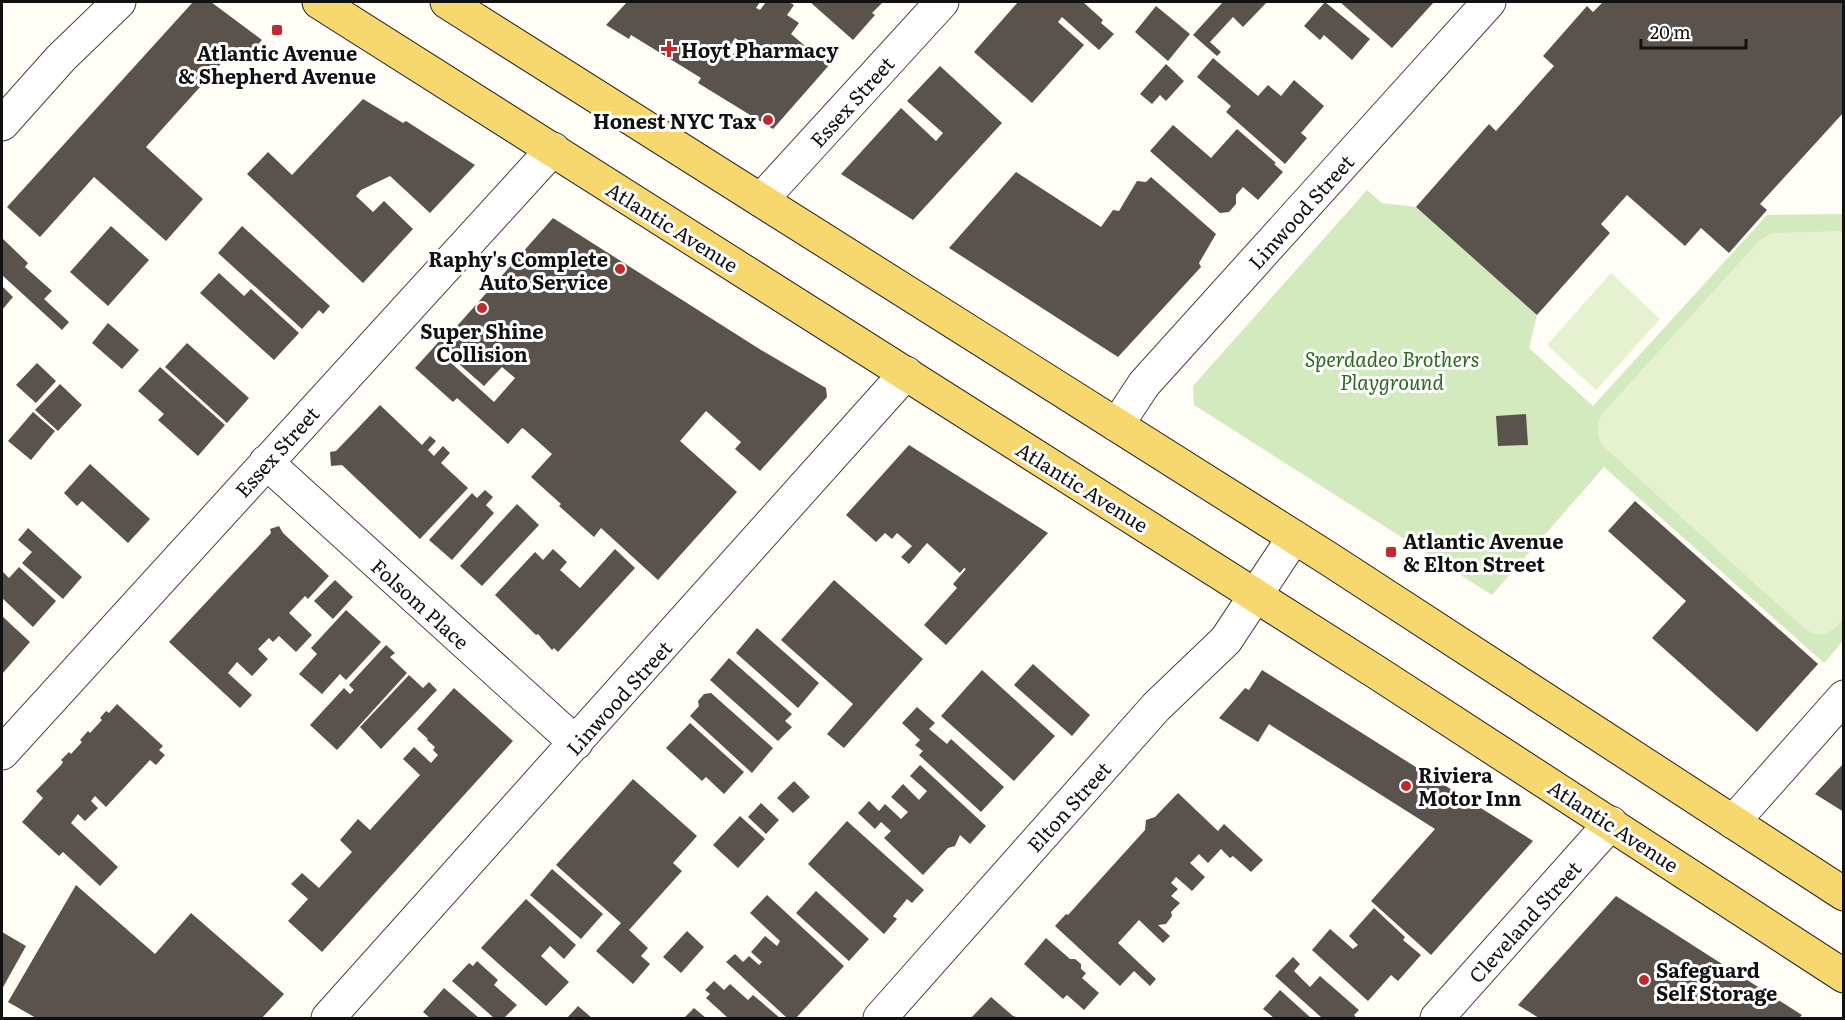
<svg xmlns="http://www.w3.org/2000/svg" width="1845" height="1020" font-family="Literata,serif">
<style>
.green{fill:#d3eabe}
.pitch{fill:#e5f1cf}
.building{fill:#59524d;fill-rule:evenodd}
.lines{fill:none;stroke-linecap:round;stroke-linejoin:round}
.minor-casing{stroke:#444;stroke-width:35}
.major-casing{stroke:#222;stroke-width:35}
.minor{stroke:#fff;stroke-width:33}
.major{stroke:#f6d86e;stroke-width:33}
.poi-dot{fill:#c02a2d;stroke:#fff;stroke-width:2}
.labels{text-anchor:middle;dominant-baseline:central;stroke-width:6;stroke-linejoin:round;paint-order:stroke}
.poi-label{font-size:20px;font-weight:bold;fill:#111;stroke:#fff;text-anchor:start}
.street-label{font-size:20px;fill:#111;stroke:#fff}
.park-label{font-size:20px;font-style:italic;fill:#2e6921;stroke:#fff}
</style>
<rect width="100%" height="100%" fill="#fffdf5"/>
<path class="green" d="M 1367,190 L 1382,203 L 1416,207 L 1537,315 L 1529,348 L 1593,406 L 1767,215 L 1843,214 L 1843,641 L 1824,663 L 1604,467 L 1492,595 L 1194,405 L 1193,386 Z"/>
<path class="pitch" d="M 1843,231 L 1843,620 C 1818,647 1809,631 1786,612 L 1605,448 C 1596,436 1596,429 1601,415 L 1760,240 L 1772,233 Z
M 1611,273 L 1660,319 L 1596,390 L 1547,345 Z"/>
<path class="building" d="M 193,2 L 211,2 L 262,40 L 247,56 L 236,47 L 146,147 L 203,199 L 166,241 L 94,177 L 40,237 L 7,207 Z
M 627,2 L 760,2 L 756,8 L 760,10 L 766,2 L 789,2 L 794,5 L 787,15 L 799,23 L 791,34 L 817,56 L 826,46 L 838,55 L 773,129 L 698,83 L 701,78 L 631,35 L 629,39 L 606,25 ZM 735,38 L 741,42 L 732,56 L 726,53 Z
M 810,2 L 883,2 L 872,13 L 875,15 L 853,40 Z
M 1018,2 L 1083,2 L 1103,20 L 1101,23 L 1114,34 L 1099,50 L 1062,17 L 1058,22 L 1084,45 L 1032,103 L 974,52 Z
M 1223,2 L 1267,2 L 1243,27 L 1233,17 L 1210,42 L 1221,52 L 1217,56 L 1193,35 Z
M 1325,2 L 1370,39 L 1352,60 L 1324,35 L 1320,40 L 1304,26 Z
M 1340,2 L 1434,2 L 1392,48 Z
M 1603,2 L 1844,2 L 1844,112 L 1760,204 L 1767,210 L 1729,253 L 1701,228 L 1685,246 L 1627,195 L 1601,224 L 1610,233 L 1537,315 L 1416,207 L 1489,124 L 1496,131 L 1554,66 L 1543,56 L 1587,6 L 1593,12 Z
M 1156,6 L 1190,34 L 1168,61 L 1135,32 Z
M 1213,58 L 1258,96 L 1268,85 L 1281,96 L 1294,80 L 1324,106 L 1301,133 L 1307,138 L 1285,164 L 1226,112 L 1231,106 L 1197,77 Z
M 1166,64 L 1184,81 L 1166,101 L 1160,95 L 1152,104 L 1140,94 Z
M 940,66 L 1002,123 L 913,220 L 841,174 L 901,108 L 936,141 L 943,133 L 907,101 Z
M 363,99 L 403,123 L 406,121 L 475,165 L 430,213 L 390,176 L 361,190 L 356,196 L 373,212 L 384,201 L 413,229 L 363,283 L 247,174 L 268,152 L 292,175 Z
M 1173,125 L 1211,158 L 1237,129 L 1276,163 L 1274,164 L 1283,172 L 1258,200 L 1243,187 L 1236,195 L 1236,204 L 1229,212 L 1220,213 L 1150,151 Z
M 1016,172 L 1101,227 L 1113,210 L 1119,211 L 1137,181 L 1146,182 L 1151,177 L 1216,234 L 1199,263 L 1201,267 L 1118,357 L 949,248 Z
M 553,218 L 761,350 L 826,388 L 827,397 L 760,471 L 735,449 L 741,442 L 706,411 L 680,441 L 737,492 L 658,580 L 601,528 L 594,537 L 559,506 L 561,504 L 531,477 L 552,454 L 524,429 L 522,428 L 508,444 L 457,398 L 453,402 L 415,368 L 444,336 L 450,340 L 459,329 L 457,326 ZM 442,349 L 484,386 L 502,367 L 515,378 L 494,402 L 439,352 Z
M 111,226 L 149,260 L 108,306 L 70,272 Z
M 242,226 L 330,306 L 323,314 L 319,310 L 302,329 L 218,253 Z
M 2,238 L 28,263 L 25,267 L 52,291 L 44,299 L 69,322 L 62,330 L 2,275 Z
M 219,273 L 244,296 L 251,289 L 299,333 L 274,360 L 200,293 Z
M 2,286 L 13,297 L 2,310 Z
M 108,323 L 139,350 L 122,369 L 92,343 Z
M 187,343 L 249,398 L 227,423 L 165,367 Z
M 37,363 L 56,381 L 36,403 L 16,385 Z
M 160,367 L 225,425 L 198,456 L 158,420 L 164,414 L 138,391 Z
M 60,384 L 82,405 L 58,431 L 35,410 Z
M 380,405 L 422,445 L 430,436 L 436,441 L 428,450 L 434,456 L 443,446 L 450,453 L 441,463 L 468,488 L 420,539 L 342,465 L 331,466 L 330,452 L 336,451 Z
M 33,412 L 55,431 L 31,460 L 8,441 Z
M 1526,414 L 1528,445 L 1498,446 L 1496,416 Z
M 909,445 L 1048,533 L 946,645 L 924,625 L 957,588 L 953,584 L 966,569 L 964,568 L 960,573 L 927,543 L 909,564 L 901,557 L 912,546 L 897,533 L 892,539 L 885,533 L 876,542 L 846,515 Z
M 90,464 L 150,519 L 128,543 L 82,501 L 77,506 L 64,493 Z
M 485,490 L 493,497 L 486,505 L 494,513 L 452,560 L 429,540 L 472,493 L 477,498 Z
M 1635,501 L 1818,664 L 1757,732 L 1652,638 L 1686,601 L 1608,531 Z
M 517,504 L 539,525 L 482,586 L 460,566 Z
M 279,526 L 283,533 L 329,576 L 308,599 L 305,596 L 289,613 L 312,635 L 296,652 L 279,636 L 273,642 L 269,638 L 258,649 L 268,659 L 252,676 L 237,662 L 228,673 L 252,695 L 240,708 L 169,642 L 271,533 L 270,529 Z
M 28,528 L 82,577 L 63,599 L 22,563 L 32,552 L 18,540 Z
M 553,549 L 567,562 L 560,570 L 580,588 L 615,549 L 635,568 L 558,652 L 554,648 L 552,650 L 538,634 L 536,635 L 495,595 L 535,552 L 543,560 Z
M 19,567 L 56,601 L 33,627 L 2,598 L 2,571 L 9,578 Z
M 335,580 L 353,597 L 333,619 L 314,601 Z
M 834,580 L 923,659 L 844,748 L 827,734 L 853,704 L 781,640 Z
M 346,610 L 381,642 L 346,680 L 340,674 L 322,694 L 299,674 L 317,654 L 311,648 Z
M 2,616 L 30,642 L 2,674 Z
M 757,628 L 819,683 L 798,708 L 736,653 Z
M 386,645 L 395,653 L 390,657 L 407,673 L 337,750 L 310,725 L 344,688 L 350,694 L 354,690 L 349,685 Z
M 729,658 L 792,714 L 785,721 L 792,727 L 778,741 L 710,680 Z
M 1033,664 L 1090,715 L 1072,736 L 1014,685 Z
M 982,670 L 1055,736 L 1014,781 L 941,716 Z
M 1262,670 L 1533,841 L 1431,955 L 1371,901 L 1435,829 L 1269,724 L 1258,742 L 1219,718 L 1245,688 L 1249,690 Z
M 409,675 L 423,688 L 429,682 L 437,690 L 381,749 L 360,727 Z
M 454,688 L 513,741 L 322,952 L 288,921 L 308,899 L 291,884 L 302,873 L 319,888 L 352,852 L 340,840 L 358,819 L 370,830 L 420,775 L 403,759 L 414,747 L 431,763 L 438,755 L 433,750 L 435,747 L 427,740 L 428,739 L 417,729 Z
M 711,693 L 773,748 L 752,773 L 690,716 L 699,706 L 698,701 L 704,694 Z
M 117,704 L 163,746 L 159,750 L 165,755 L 156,765 L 150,760 L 106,807 L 95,796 L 91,801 L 98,808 L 85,821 L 78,814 L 71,823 L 118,867 L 100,886 L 63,852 L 59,856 L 22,822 L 43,798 L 36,791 L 61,765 L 63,762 L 61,760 L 69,752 L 71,754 L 82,742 L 80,740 L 88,731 L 90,733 L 102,720 L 100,718 L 106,711 L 109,713 Z
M 917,707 L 935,723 L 929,729 L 947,744 L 951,739 L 1004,787 L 981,812 L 919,755 L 923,751 L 915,745 L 920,740 L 902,723 Z
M 690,723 L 744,772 L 724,794 L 706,777 L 702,781 L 666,748 Z
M 1844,763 L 1844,812 L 1815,794 Z
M 920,765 L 986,826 L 970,844 L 960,835 L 955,846 L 948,848 L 923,875 L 884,838 L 891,831 L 881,822 L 875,829 L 858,813 L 869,801 L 879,811 L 885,804 L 901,819 L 908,812 L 891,797 L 903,784 L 919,800 L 927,791 L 910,776 Z
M 633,779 L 697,836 L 673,863 L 682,871 L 629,930 L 648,948 L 641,956 L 650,964 L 633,984 L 596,951 L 621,923 L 556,865 Z
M 794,781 L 810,797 L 793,813 L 777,798 Z
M 1178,793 L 1218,831 L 1224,824 L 1263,860 L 1251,872 L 1233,856 L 1230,858 L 1221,849 L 1208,863 L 1199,854 L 1190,863 L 1205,877 L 1192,891 L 1176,877 L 1171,883 L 1178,889 L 1171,896 L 1180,903 L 1171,912 L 1172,916 L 1166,924 L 1158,925 L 1170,936 L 1163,943 L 1139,920 L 1118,943 L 1156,979 L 1150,986 L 1134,971 L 1120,986 L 1055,926 L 1066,914 L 1068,915 L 1145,830 L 1146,820 L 1155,817 Z
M 761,803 L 779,820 L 766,834 L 748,817 Z
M 740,816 L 765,839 L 738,868 L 713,845 Z
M 847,821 L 924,890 L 912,903 L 907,899 L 893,916 L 897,919 L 884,934 L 808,864 Z
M 552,869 L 603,914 L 581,939 L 530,895 Z
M 76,885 L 155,954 L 191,913 L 284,994 L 262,1018 L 36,1018 L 8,1002 Z
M 816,891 L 869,939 L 849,961 L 796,913 Z
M 767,895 L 844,966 L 796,1018 L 787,1018 L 726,962 L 735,954 L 743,962 L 749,956 L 759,965 L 762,962 L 751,952 L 765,936 L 777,946 L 780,941 L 750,913 Z
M 1616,896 L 1708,955 L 1802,1015 L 1799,1018 L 1539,1018 L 1518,1005 Z
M 526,899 L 576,945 L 564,959 L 550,946 L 541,956 L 569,982 L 546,1006 L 481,948 Z
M 1374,908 L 1405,937 L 1403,940 L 1421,955 L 1398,981 L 1391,975 L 1368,1001 L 1312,950 L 1330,929 L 1353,949 L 1358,945 L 1349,936 Z
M 687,931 L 704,947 L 681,973 L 663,957 Z
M 2,932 L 26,946 L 2,989 Z
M 1046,938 L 1070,959 L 1075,959 L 1081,964 L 1081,969 L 1086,973 L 1082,978 L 1099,993 L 1084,1010 L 1067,995 L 1063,999 L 1024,964 Z
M 1293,957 L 1300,964 L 1294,971 L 1310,987 L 1320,976 L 1359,1010 L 1354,1015 L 1357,1018 L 1322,1018 L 1275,976 Z
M 477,961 L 498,980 L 494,985 L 517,1005 L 504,1018 L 494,1018 L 452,981 L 469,963 L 473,966 Z
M 714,981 L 724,990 L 730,984 L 748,1000 L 753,995 L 780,1018 L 728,1018 L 706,998 L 710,994 L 705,990 Z
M 444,988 L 479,1018 L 430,1018 L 423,1012 Z
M 1280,990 L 1311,1018 L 1274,1018 L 1263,1009 Z
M 991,997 L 1013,1016 L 1020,1018 L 971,1018 Z
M 578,1006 L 592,1018 L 567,1018 Z
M 694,1008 L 706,1018 L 684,1018 Z"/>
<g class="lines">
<g class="minor-casing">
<path id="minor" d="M 2,124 L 61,58 L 119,2
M 761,200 L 942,2
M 1117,425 L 1144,384 L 1489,2
M 266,462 L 576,743
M 2,753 L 553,149
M 1733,822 L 1844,697
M 328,1018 L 906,373
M 880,1018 L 1156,707 L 1226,640 L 1294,537
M 1437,1018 L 1611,823"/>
</g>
<g class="major-casing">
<path id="major" d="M 319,2 L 1376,672 L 1844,976
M 447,2 L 1329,559 L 1844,894"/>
</g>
<use href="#minor" class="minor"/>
<use href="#major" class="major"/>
</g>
<g class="poi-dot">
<rect x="271" y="24" width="12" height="12" rx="3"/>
<path d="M666 40h6v6h6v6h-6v6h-6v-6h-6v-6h6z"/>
<circle cx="768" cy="120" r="6"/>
<circle cx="620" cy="269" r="6"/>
<circle cx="482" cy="308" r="6"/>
<rect x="1385" y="546" width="12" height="12" rx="3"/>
<circle cx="1406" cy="786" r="6"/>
<circle cx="1644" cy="980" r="6"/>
</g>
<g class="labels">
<g class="poi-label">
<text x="681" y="49">Hoyt Pharmacy</text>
<text x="277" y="52" text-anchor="middle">Atlantic Avenue<tspan x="277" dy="23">&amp; Shepherd Avenue</tspan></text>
<text x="756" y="120" text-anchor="end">Honest NYC Tax</text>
<text x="608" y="258" text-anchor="end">Raphy's Complete<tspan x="608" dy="23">Auto Service</tspan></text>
<text x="482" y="330" text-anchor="middle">Super Shine<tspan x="482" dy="23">Collision</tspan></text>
<text x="1403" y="540">Atlantic Avenue<tspan x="1403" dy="23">&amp; Elton Street</tspan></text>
<text x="1418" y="774">Riviera<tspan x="1418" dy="23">Motor Inn</tspan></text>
<text x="1656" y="969">Safeguard<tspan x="1656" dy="23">Self Storage</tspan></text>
</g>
<g class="street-label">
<text transform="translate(851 101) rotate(-48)">Essex Street</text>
<text transform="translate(1300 211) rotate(-48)">Linwood Street</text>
<text transform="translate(673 226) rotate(32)">Atlantic Avenue</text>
<text transform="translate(276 451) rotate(-48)">Essex Street</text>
<text transform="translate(1083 486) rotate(32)">Atlantic Avenue</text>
<text transform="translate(421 603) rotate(42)">Folsom Place</text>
<text transform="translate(618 697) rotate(-48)">Linwood Street</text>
<text transform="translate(1068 806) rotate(-48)">Elton Street</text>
<text transform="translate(1614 825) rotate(33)">Atlantic Avenue</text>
<text transform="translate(1524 921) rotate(-48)">Cleveland Street</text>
</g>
<g class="park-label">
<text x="1392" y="358">Sperdadeo Brothers<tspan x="1392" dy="23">Playground</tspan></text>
</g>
</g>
<rect width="1845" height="1020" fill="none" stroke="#111111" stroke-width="6"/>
<path d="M1641 39v9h105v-9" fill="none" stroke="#111111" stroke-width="3"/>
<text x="1650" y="39" font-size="18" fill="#111111" stroke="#ffffff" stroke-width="4.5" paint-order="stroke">20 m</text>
</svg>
